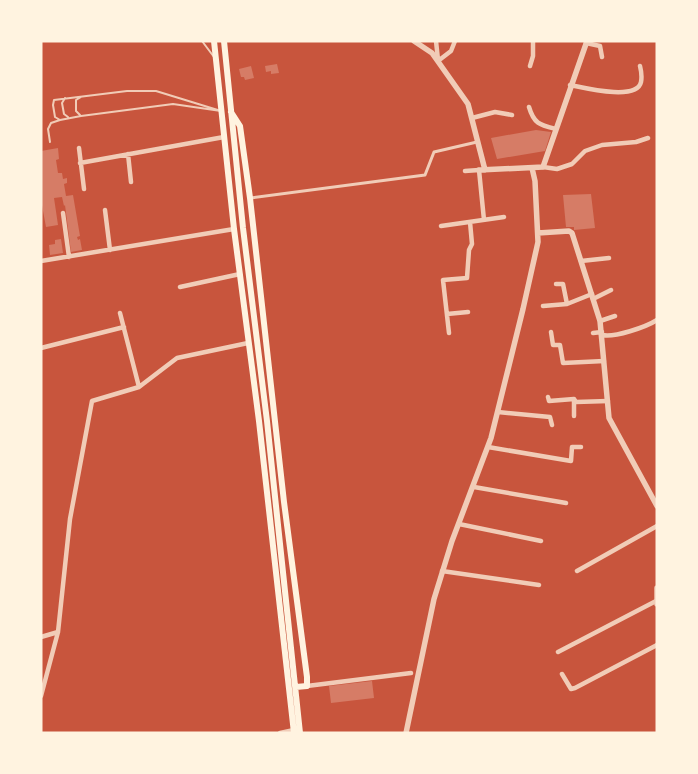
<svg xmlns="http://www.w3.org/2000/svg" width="698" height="774" font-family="'Public Sans',sans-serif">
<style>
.building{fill:#d67c66}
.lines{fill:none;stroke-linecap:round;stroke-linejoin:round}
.service{stroke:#f1ccb7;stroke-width:2}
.pedestrian{stroke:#f1ccb7;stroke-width:3}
.minor{stroke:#f1ccb7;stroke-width:4.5}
.tertiary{stroke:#f1ccb7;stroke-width:5.5}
.secondary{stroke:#fff3e0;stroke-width:6}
</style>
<rect width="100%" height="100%" fill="#c8553d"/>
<path class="building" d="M 277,64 L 279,73 L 271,74 L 271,71 L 266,72 L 265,66 Z
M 251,66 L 254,78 L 245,80 L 244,77 L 241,77 L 239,69 Z
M 536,130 L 551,132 L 545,151 L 497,159 L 491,138 Z
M 58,148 L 59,159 L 56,160 L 58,173 L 62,173 L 63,179 L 67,178 L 67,183 L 64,184 L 66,196 L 73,195 L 80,236 L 77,237 L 78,240 L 80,239 L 82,250 L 71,252 L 65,205 L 64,206 L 62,197 L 54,198 L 58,225 L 46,227 L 41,200 L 41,151 Z
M 591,194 L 595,228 L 574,230 L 574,227 L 566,227 L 563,195 Z
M 61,239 L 63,253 L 50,255 L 49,245 L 55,244 L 55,240 Z
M 372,681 L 374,698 L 331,703 L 329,686 Z"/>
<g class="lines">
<path class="service" d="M 202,41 L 214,57
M 127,91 L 156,91 L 221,111 L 173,104 L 81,116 L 60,120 L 55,117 L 53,105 L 54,100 Z
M 65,98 L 62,103 L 64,114 L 68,117
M 80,115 L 76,111 L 76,100 L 81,97
M 50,142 L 48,129 L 51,123 L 60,120"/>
<path class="pedestrian" d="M 251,198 L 425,175 L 434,152 L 477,142"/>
<path class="minor" d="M 436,41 L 438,60
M 586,43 L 600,46 L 602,57
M 438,61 L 451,51 L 455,41
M 530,66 L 533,56 L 533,41
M 570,85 C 585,88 637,101 641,82 C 642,77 641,70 640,66
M 529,107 C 534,124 540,125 556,129
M 472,118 L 495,112 L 512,115
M 79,148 L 84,189
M 128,154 L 131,182
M 80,163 L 224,137
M 543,167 L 557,169 L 572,164 L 585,151 L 602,145 L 636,142 L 648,138
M 465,171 L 479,170 L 484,220
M 105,210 L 110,250
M 63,213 L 69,257
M 441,226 L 504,217
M 41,261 L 234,229
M 581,261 L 609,258
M 556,284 L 563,284 L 567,304
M 180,287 L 240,274
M 593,299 L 611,290
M 543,306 L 567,304 L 592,294
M 120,313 L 139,387
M 447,314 L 468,312
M 600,321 L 615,316
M 551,332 L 553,345 L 560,345 L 563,363 L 604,361
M 449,333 L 443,280 L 467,278 L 469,250 L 472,244 L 470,222
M 593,333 L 602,332
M 602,335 C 614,338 646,327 657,320
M 41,348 L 124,327
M 548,397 L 549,401 L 574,399 L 576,402 L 608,401
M 574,399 L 574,416
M 498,412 L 550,417 L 552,425
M 488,447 L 571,461 L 572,447 L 581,447
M 474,487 L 566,503
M 459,524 L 541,541
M 442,571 L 539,585
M 577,571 L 657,526
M 41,637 L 58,632
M 558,652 L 656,601
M 562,674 L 571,689 L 575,688 L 657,645
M 307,686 L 411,673
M 41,696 L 58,632 L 70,519 L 92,401 L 139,387 L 177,358 L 248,343
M 280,733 L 294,730"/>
<path class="tertiary" d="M 414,41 L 432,53 L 468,104 L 485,170
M 479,170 L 543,167 L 587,41
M 538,233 L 569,231 L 572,233 L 600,321 L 609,418 L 657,506
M 657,588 L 657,604
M 406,733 L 434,599 L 452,541 L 491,438 L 523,309 L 538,242 L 535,181 L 532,168"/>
<path class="secondary" d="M 214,41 L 234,229 L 259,421 L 294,733
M 224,41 L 243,228 L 267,421 L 300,733
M 231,112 L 240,126 L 250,198 L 284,502 L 307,677 L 307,686 L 296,687"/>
</g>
<rect width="698" height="774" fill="none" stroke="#fff3e0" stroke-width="85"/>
</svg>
